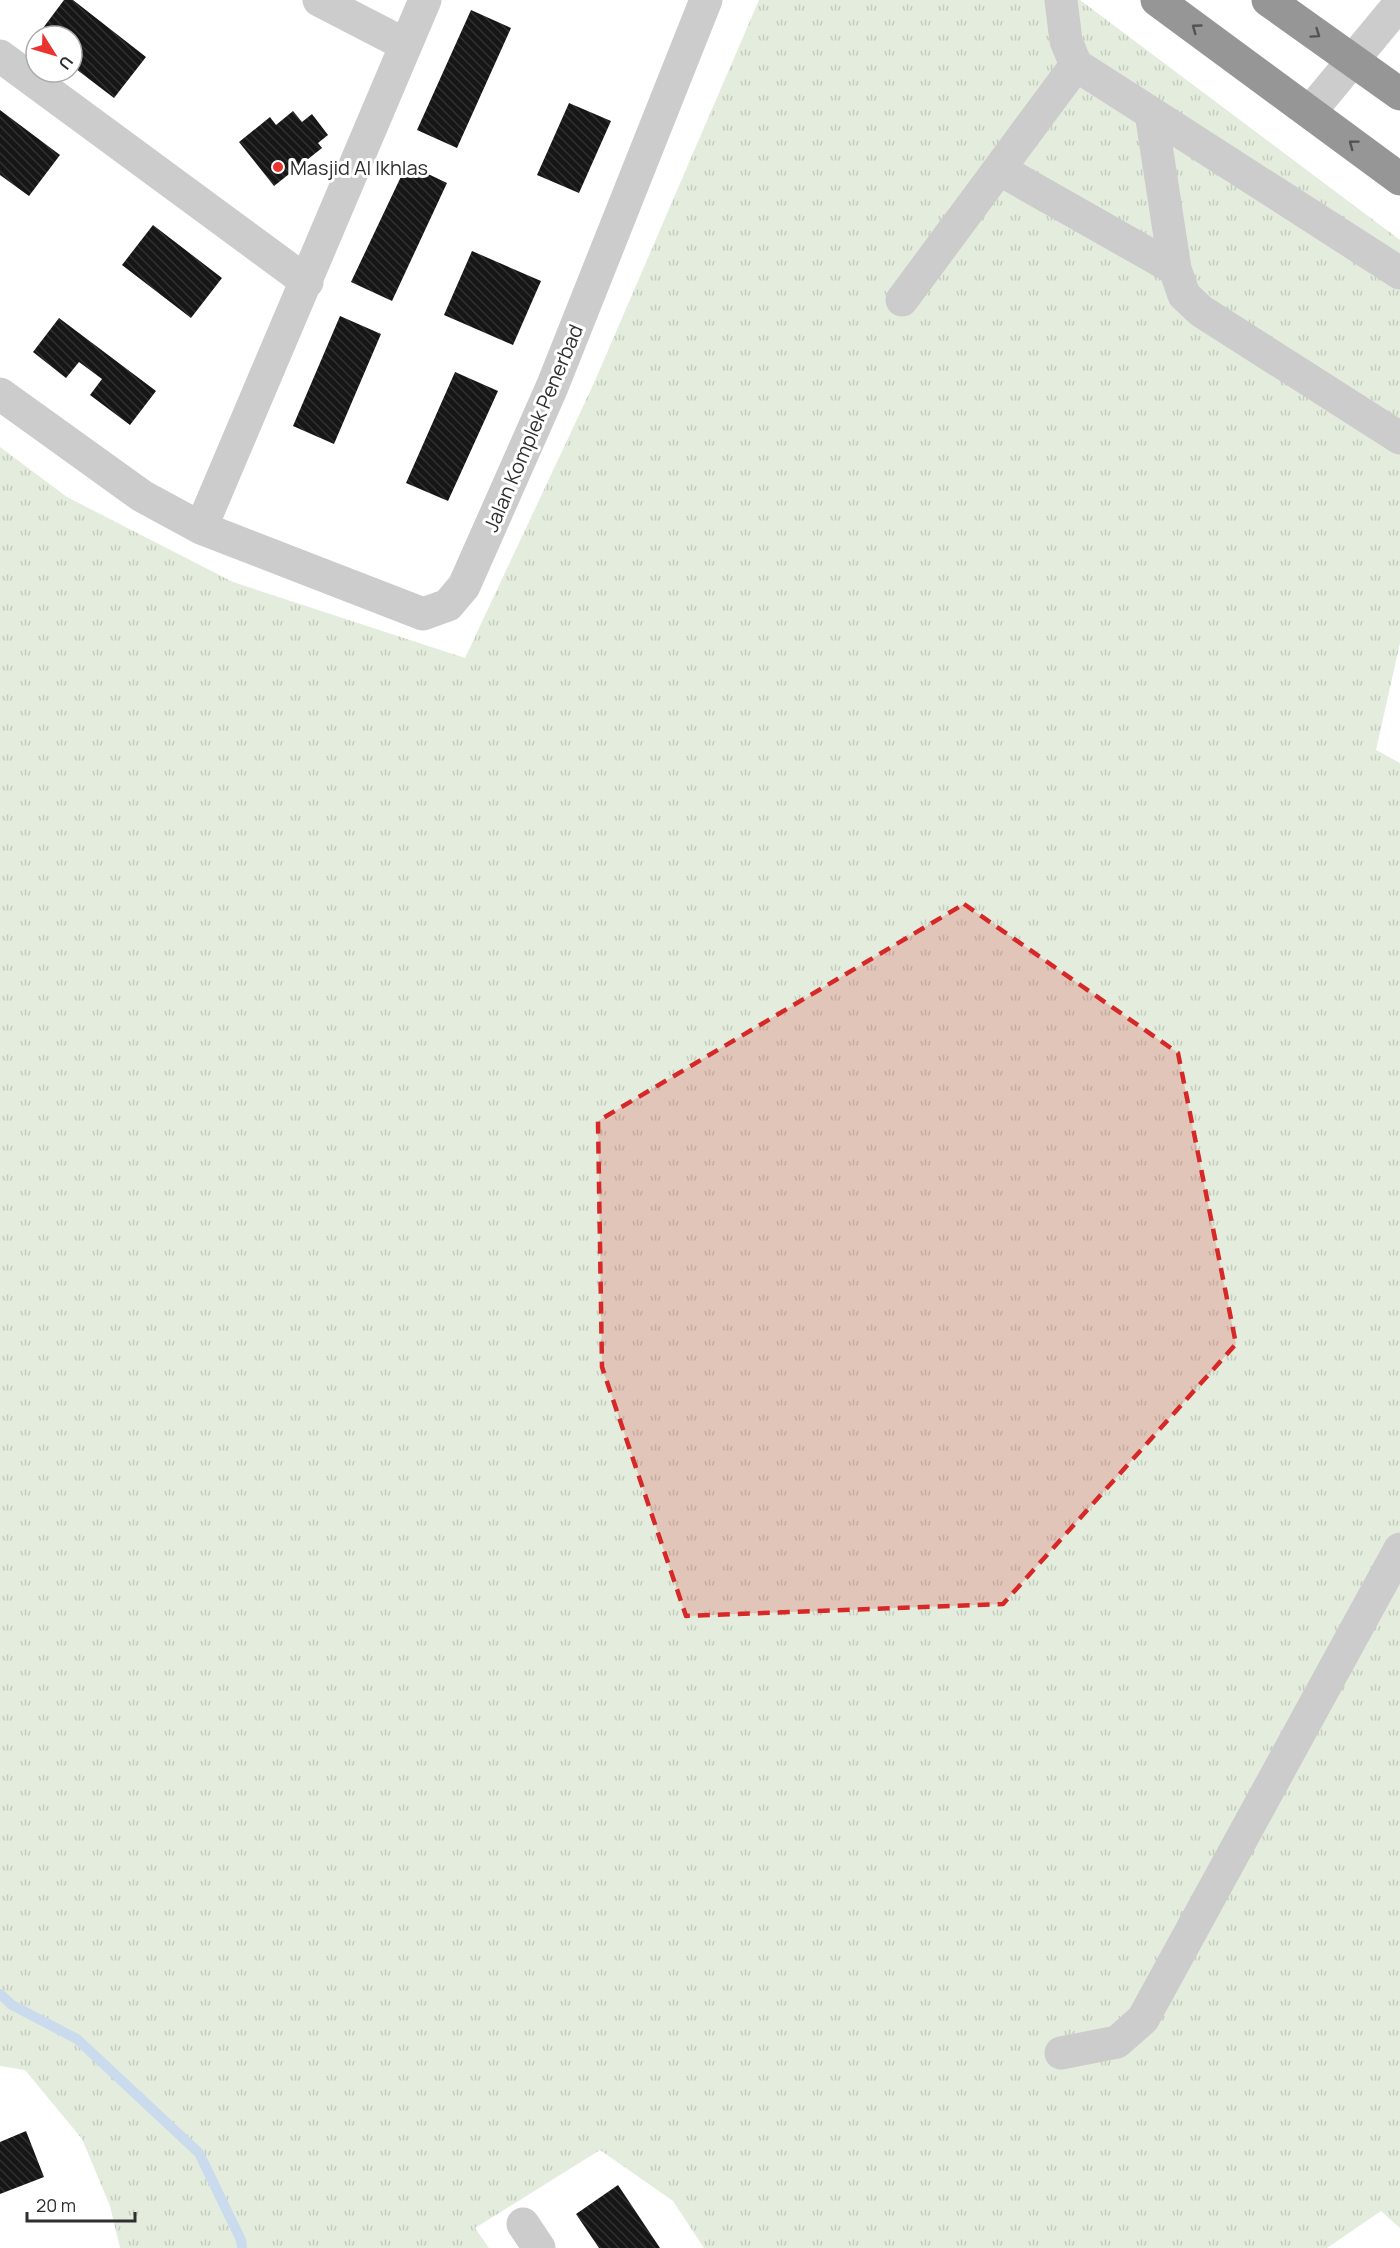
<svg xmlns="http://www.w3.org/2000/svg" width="1400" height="2248" font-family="Manrope,sans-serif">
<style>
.grass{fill:url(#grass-tufts)}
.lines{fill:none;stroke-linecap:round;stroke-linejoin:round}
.stream{stroke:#c9dbed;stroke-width:10}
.building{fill:url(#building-back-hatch)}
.minor{stroke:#ccc;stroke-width:33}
.highway{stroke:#969696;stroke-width:33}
.oneway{stroke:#535353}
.marked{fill:#d62828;fill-opacity:0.2;stroke:#d62828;stroke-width:4.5;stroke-dasharray:12 8;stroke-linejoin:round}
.poi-dot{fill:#ea332e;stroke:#fff;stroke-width:2}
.labels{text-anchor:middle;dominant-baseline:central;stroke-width:6;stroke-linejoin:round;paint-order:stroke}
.poi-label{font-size:20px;fill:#2f2f2f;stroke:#fff;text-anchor:start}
.street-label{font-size:20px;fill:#2f2f2f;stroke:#fff}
</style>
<defs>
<pattern id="grass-tufts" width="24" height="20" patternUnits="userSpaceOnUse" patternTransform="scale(1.5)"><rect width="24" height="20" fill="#e4eddd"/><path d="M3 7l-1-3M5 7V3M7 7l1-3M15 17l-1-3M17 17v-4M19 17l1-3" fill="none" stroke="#c4ccbe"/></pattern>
<pattern id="building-back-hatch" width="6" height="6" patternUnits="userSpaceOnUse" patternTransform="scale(1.5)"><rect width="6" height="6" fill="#161616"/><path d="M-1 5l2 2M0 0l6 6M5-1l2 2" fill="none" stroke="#303030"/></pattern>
</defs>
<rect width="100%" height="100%" fill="#fff"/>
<path class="grass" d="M 759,0 L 1080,0 L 1400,240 L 1400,643 L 1376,750 L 1400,763 L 1400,2228 L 1381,2211 L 1327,2248 L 704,2248 L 673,2201 L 600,2150 L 475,2228 L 489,2248 L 120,2248 L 110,2206 L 82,2139 L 25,2070 L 0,2066 L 0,447 L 67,497 L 233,582 L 465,658 L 594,383 Z"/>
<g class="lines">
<path class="stream" d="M 0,1994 L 12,2005 L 77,2039 L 199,2153 L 241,2240 L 242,2248"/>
</g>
<path class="building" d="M 64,0 L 73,0 L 146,57 L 114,98 L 72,66 L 72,36 L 37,36 Z
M 471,10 L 511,28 L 457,148 L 417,130 Z
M 569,103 L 611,121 L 579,193 L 537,175 Z
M 0,110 L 60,155 L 29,196 L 0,175 Z
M 293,111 L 302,122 L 312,114 L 328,135 L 318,143 L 322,148 L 274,186 L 239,142 L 270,117 L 276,125 Z
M 407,164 L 447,183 L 392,301 L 351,282 Z
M 153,225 L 222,278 L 191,318 L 122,265 Z
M 472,251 L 541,281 L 513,345 L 444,315 Z
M 340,316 L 381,334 L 334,444 L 293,426 Z
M 59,318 L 156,391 L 130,425 L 90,395 L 102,379 L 79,362 L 66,378 L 33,352 Z
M 455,372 L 498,391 L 448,501 L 406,483 Z
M 26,2131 L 44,2177 L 0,2194 L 0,2142 Z
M 618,2185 L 660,2248 L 599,2248 L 576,2214 Z"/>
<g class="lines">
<path class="minor" d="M 319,0 L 406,45
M 1061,0 L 1066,41 L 1076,65 L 1151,113
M 0,56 L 307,282
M 1076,65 L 999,169 L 1175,269
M 1310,112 L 1400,3
M 1400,273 L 1151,113 L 1175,269 L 1184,295 L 1201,311 L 1400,438
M 902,300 L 999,169
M 0,394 L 142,496 L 201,528 L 425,0
M 201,528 L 423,614 L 448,605 L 464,586 L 552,387 L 706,0
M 1061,2053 L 1117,2042 L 1143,2019 L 1400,1549
M 523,2224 L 539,2248"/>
<path class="highway" d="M 1157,0 L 1400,179
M 1268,0 L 1400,94"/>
</g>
<defs><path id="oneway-chevron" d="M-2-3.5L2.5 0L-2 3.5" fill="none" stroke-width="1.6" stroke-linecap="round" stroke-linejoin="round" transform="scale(1.5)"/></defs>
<g class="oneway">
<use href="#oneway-chevron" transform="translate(1196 28) rotate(-144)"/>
<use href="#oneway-chevron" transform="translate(1316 34) rotate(35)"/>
<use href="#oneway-chevron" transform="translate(1353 144) rotate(-143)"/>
</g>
<path class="marked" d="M 964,904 L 1178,1053 L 1236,1344 L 1003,1604 L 686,1616 L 602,1367 L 598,1121 Z"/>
<circle class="poi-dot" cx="278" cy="167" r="6"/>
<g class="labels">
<g class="poi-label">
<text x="290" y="167">Masjid Al Ikhlas</text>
</g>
<g class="street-label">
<text transform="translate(533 428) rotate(-67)">Jalan Komplek Penerbad</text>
</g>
</g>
<g transform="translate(54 54) rotate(127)"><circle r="28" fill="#ffffff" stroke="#acacac" stroke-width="1.5"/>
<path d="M0-4.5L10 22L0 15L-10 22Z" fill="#ea332e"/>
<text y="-9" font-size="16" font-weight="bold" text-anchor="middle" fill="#2f2f2f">U</text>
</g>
<path d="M27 2212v9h108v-9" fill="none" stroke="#2f2f2f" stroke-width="3"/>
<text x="36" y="2212" font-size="18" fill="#2f2f2f" stroke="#ffffff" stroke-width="4.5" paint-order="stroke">20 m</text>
</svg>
